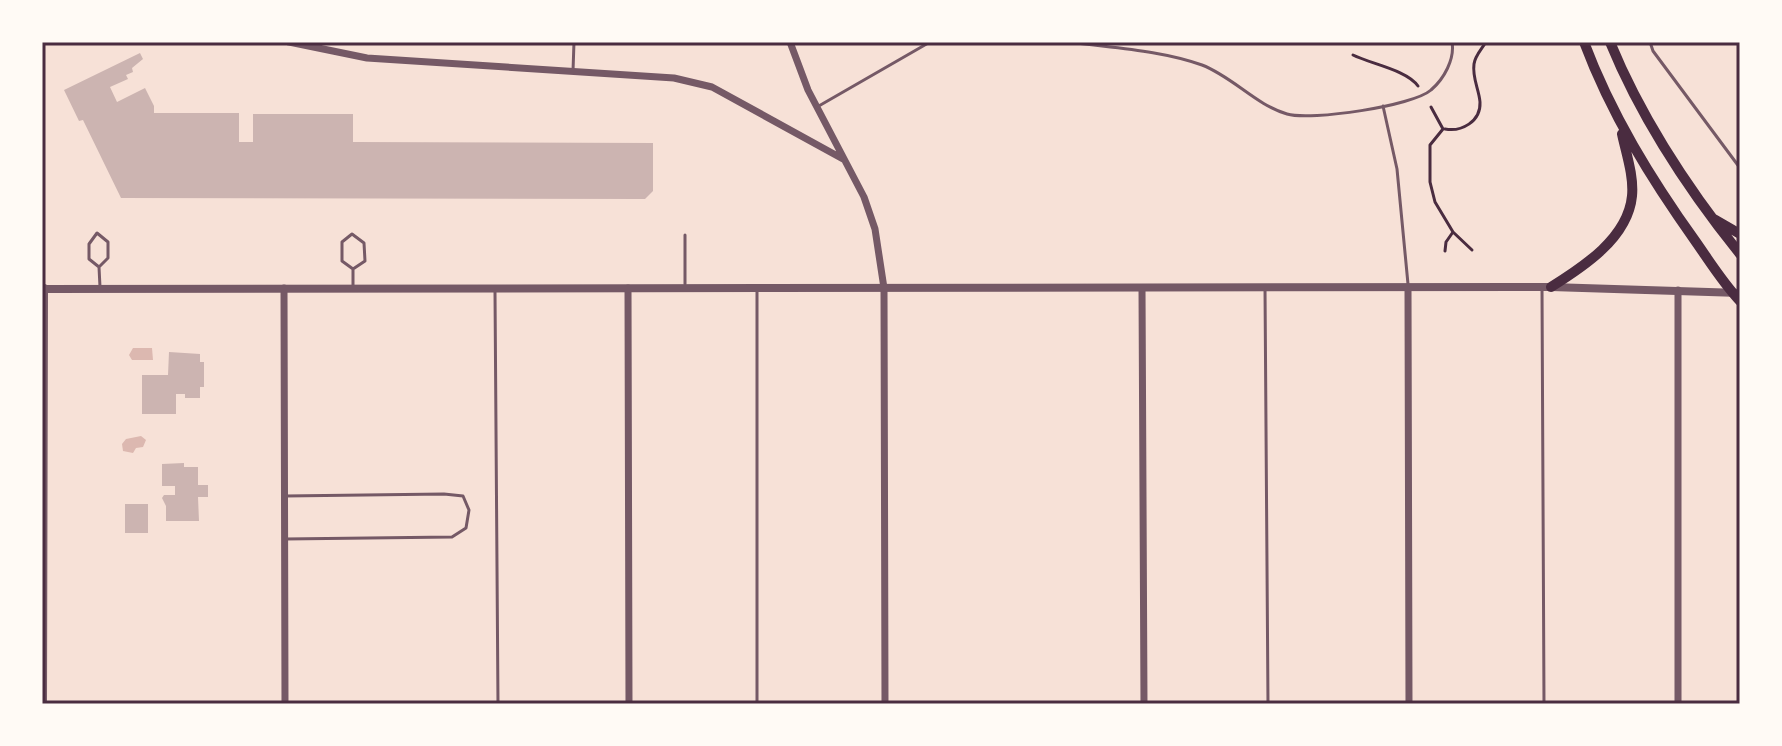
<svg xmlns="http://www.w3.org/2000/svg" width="1782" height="746" font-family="Arial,sans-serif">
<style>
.water{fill:#dcb8b0}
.building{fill:#ccb4b1}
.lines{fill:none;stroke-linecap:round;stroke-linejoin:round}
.path{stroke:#4a2c40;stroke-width:3}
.service{stroke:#755966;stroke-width:3}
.minor{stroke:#755966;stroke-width:7}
.tertiary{stroke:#755966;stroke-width:8}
.primary{stroke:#4a2c40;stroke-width:10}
.neatline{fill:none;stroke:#4a2c40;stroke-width:3}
</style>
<rect width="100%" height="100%" fill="#f7e1d7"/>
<path class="water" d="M 133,348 L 152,348 L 153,360 L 132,360 L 129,355 Z
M 141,436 L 146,440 L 143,447 L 136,448 L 133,453 L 123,451 L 122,444 L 126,439 Z"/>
<path class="building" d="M 140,53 L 143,59 L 132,68 L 133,72 L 126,75 L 128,79 L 110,87 L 117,102 L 145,88 L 154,106 L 154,113 L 239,113 L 239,142 L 253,142 L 253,114 L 353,114 L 353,142 L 653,143 L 653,191 L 645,199 L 121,198 L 83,120 L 79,121 L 64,90 Z
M 169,352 L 200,354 L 200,362 L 204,362 L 204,387 L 200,387 L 200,398 L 185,398 L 185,394 L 176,394 L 176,414 L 142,414 L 142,375 L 168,375 Z
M 184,463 L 184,467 L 198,467 L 198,485 L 208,485 L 208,497 L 198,497 L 199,521 L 166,521 L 166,506 L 162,498 L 164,495 L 175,495 L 175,486 L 162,486 L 162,464 Z
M 125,504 L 148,504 L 148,533 L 125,533 Z"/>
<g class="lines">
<path class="path" d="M 1353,55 C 1371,64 1407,70 1418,86
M 1431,107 L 1443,129 L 1430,145 L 1430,182 L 1435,202 L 1453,232 L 1446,242 L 1445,251
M 1445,129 C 1461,132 1481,122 1480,102 C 1479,89 1472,78 1474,64 C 1475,56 1481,50 1486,42
M 1453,232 L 1472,250"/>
<path class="service" d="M 1069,42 C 1112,48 1160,50 1202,65 C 1233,77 1256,105 1287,114 C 1311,121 1413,106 1431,90 C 1444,79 1455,59 1452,42
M 1650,42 L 1653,51 L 1740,168
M 573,71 L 574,42
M 1383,106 L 1397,169 L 1408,284
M 817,107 L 930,42
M 352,234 L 364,243 L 365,261 L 353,269 L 342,261 L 342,242 Z
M 99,267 L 108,258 L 108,242 L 97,233 L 89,244 L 89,259 L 99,267 L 100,287
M 353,269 L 353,285
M 685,284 L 685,235
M 1265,288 L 1268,704
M 1542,288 L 1544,704
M 495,292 L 498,704
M 285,496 L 444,494 L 463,496 L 469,510 L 466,528 L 452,537 L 285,539
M 757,704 L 757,292"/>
<path class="minor" d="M 289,42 L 367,58 L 674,78 L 712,87 L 843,159
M 790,42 L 808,90 L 864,197 L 875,229 L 884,288 L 885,704
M 284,288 L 285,704
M 628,288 L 629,704
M 1142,288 L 1144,704
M 1408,288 L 1409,704
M 1678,704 L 1678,290"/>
<path class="tertiary" d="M 42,289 L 1551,287 L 1740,293
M 43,704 L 44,288"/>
<path class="primary" d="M 1584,42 C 1611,114 1651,179 1696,242 C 1710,262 1723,283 1740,301
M 1610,42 C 1642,120 1687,188 1740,254
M 1714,219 L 1740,234
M 1551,287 C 1583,267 1628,238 1632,196 C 1634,176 1626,153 1622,134"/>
</g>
<rect width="1782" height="746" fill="none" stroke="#fffaf5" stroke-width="88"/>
<rect x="44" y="44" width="1694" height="658" class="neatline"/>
</svg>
